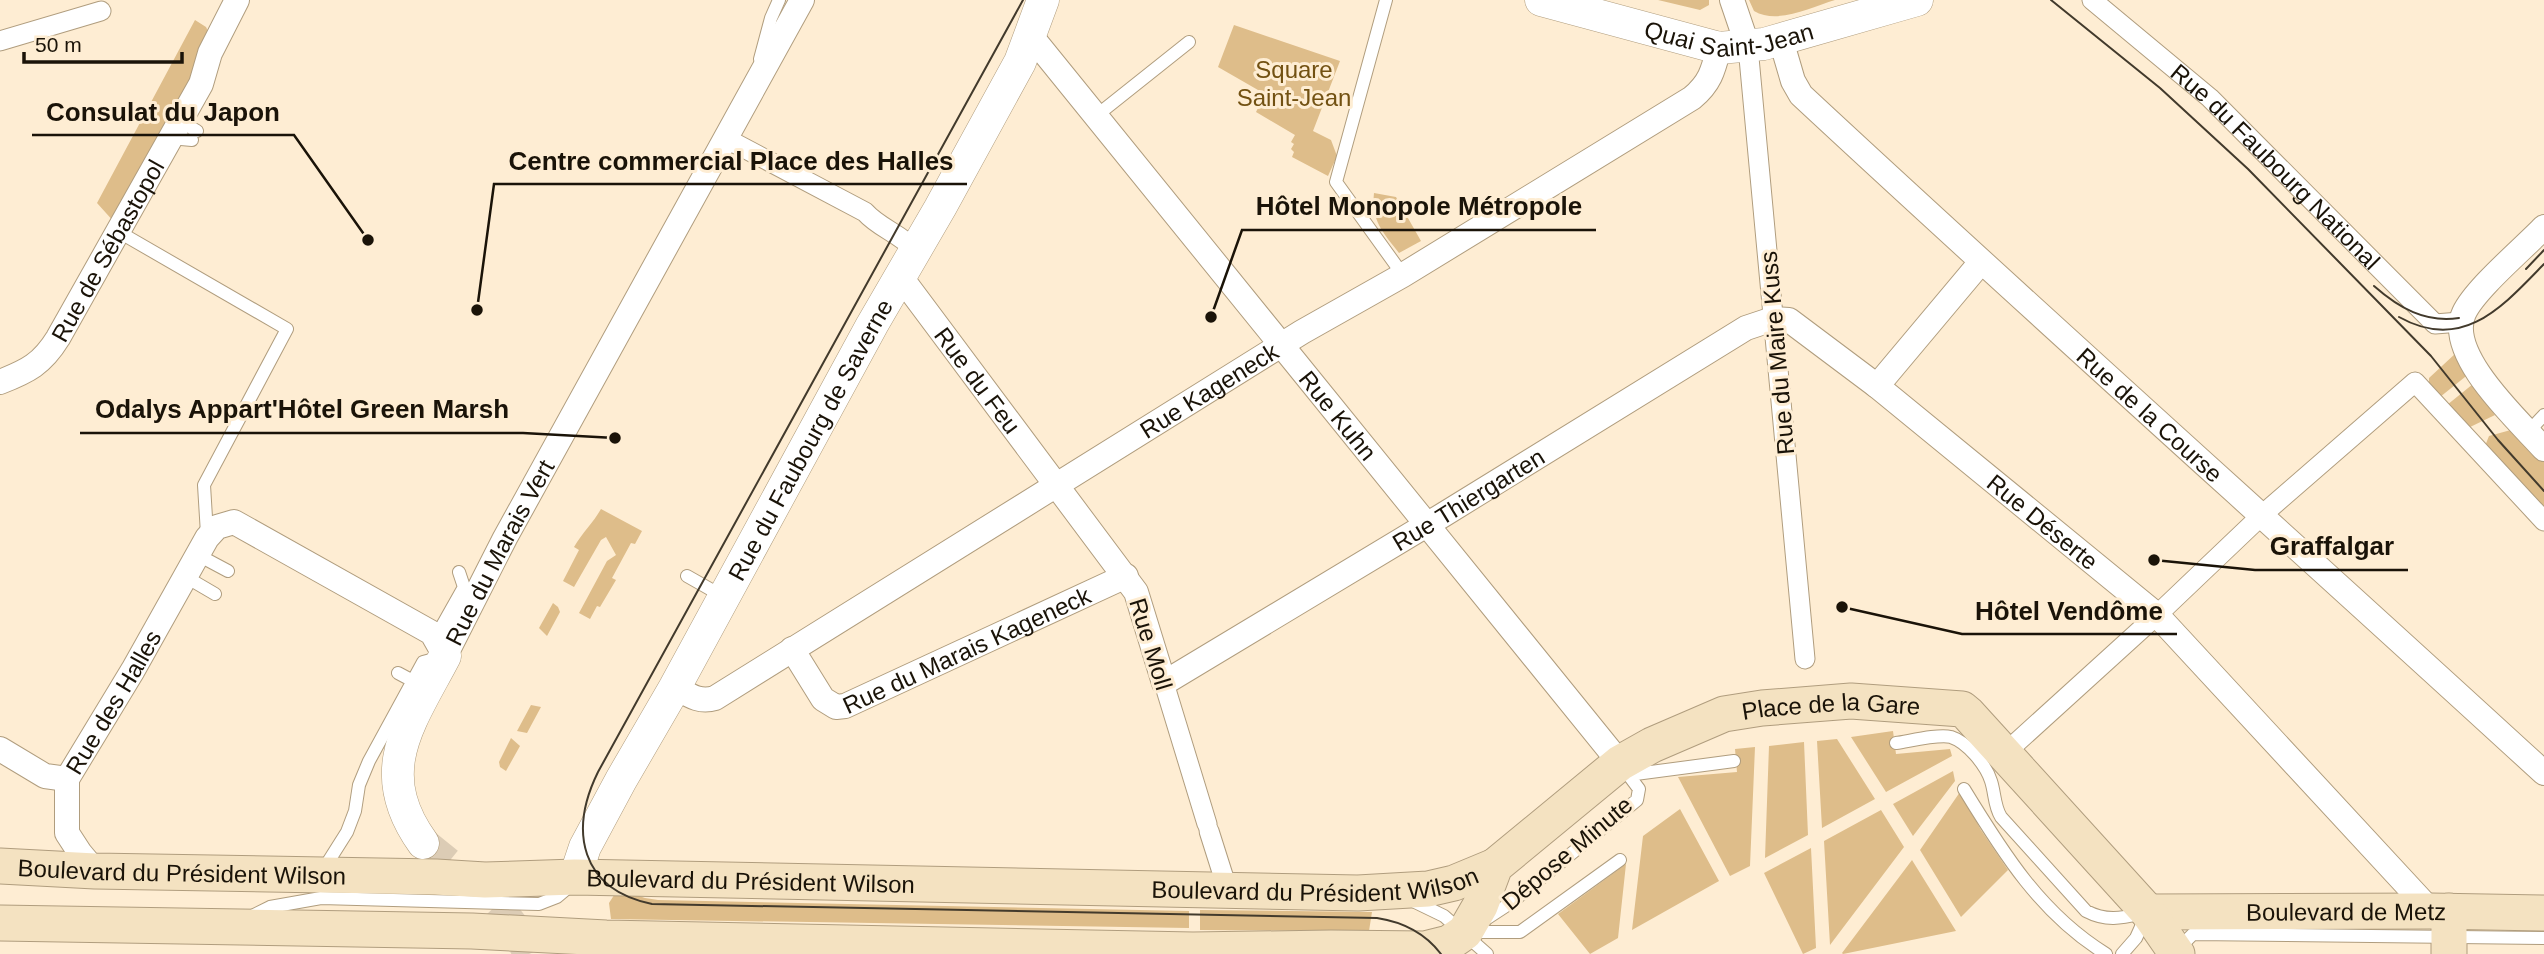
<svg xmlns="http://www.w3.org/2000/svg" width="2544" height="954" font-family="Helvetica,sans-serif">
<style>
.green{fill:#debd8a}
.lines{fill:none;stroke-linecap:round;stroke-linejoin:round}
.tertiary-tunnel{stroke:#dcccb5;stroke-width:32;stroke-dasharray:32 16;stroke-linecap:butt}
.service-casing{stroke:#b09d7e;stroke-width:14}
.pedestrian-casing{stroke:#b09d7e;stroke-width:21}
.minor-casing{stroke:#b09d7e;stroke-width:26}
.tertiary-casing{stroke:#b09d7e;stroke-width:33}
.secondary-casing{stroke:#b09d7e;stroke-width:37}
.service{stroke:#fff;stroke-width:12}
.pedestrian{stroke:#fff;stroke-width:19}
.minor{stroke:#fff;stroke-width:24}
.tertiary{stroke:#fff;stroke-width:32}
.secondary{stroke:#f4e2c1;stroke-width:35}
.tram{stroke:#423a2c;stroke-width:2}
.labels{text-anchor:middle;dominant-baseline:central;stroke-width:6;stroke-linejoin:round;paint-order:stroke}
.street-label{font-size:24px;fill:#1a1308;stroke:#feedd3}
.park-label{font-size:24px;fill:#725112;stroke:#feedd3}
.leader{fill:none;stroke:#1a1308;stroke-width:2.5}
.callout-dot{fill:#1a1308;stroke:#feedd3;stroke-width:2.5}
.callout-label{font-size:26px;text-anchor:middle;font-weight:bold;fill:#1a1308;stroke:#feedd3;stroke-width:6;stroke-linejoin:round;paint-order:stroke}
</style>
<rect width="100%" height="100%" fill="#feedd3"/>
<path class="green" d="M 1658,0 L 1709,0 L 1709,5 L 1700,10 Z
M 1749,0 L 1835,0 C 1811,7 1778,25 1754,11 Z
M 195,20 L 206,27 L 212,39 L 115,223 L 97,203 Z
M 1234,25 L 1340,61 L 1313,131 L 1331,140 L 1337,156 L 1328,176 L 1292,157 L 1294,152 L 1291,149 L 1294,144 L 1291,142 L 1295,135 L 1256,112 L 1258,108 L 1255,106 L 1258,100 L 1255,97 L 1258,90 L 1218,67 Z
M 1374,193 L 1396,197 L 1421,241 L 1399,253 C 1383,232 1371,221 1374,193 Z
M 2456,353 L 2470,373 L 2440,397 L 2429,385 L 2429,378 Z
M 2473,384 L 2495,415 L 2468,428 L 2447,405 Z
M 2518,428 L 2544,457 L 2544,511 L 2485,446 L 2489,436 Z
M 601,509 L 642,531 L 635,544 L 631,543 L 612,578 L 616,580 L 600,607 L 597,606 L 590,619 L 579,613 L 607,561 L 616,555 L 606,537 L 601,540 L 574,587 L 563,581 L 579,550 L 574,547 C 582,533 593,523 601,509 Z
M 553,603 L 558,607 L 560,612 L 547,636 L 539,628 Z
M 531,705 L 541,707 L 527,733 L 517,731 Z
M 1893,731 L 1896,754 L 1950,749 L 1952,756 L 1886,792 L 1851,737 Z
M 511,738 L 520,746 L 506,771 L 500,767 L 499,762 Z
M 1837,739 L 1875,799 L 1822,828 L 1817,741 Z
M 1804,742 L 1808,835 L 1765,858 L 1769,746 Z
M 1755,747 L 1750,866 L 1730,876 L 1678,777 L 1737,772 L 1735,749 Z
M 1953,771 L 1955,781 L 1913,836 L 1893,804 Z
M 1960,792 L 1981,830 L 2008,870 L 1961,917 L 1920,850 Z
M 1680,809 L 1719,881 L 1632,930 L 1643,836 Z
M 1881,810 L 1904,847 L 1830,945 L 1824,841 Z
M 1811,848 L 1816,948 L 1803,954 L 1764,873 Z
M 1912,860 L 1956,931 L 1843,954 L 1842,953 Z
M 1626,864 L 1618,938 L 1590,954 L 1558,914 Z
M 618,889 L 645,898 L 658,900 L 1189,911 L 1189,928 L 611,919 L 609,903 Z
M 1200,910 L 1372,912 L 1369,931 L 1200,930 Z"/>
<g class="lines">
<path class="tertiary-tunnel" d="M 423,843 C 459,873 511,910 529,954"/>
<g class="service-casing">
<path id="service" d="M 1386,0 L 1336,182 L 1403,275
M 760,59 L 771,18 L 779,0
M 1096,116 L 1189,42
M 180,121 L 197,131
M 170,138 L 192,140
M 119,232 L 287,329 L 204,485 L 207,534
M 2528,432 L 2544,415
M 198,555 L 228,571
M 687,576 L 724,597
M 186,577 L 215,594
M 432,633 L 442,626 L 464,587 L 459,572
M 398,673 L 413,681 L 418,686
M 1896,743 C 1910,741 1938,734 1951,737 C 1967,742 1986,765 1991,781 C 1995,793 1994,806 2001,817 L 2086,911 C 2107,922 2122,918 2144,913
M 1628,775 L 1734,761
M 1964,789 C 2003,853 2041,914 2106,954
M 323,870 L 347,832 L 355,811 L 359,785 L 369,761 L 423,662 L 438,658
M 1411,900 L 1444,916 L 1487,954
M 250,917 L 270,907 L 321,898 L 539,904 L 557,897 L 570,886
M 1483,921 L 1512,902 L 1637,800 L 1639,789 L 1621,765
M 1468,932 L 1520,932 L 1620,860
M 2183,953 L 2183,944 L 2193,934 L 2544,938
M 2122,954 L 2136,938 L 2146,916"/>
</g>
<g class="pedestrian-casing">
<g id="pedestrian">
<path id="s1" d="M 2092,0 L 2210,98 L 2435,324 L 2460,322"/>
<path d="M 0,41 L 101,11"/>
<path d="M 1748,47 L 1805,659"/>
<path d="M 725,138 L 865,212 C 879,228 901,234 916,251"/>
<path d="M 1164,683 L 1207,824"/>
<path d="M 2005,753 L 2157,615 L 2262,515 L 2415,382 L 2544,521"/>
<path d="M 1209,831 L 1228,891"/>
</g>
</g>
<g class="minor-casing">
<g id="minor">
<path d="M 1732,0 L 1748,47"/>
<path id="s2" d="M 1031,36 L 1620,763"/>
<path id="s3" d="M 1781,40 L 1793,81 L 1801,95 C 2047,324 2297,546 2544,773"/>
<path d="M 2544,227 C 2524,248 2475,289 2464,313 C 2445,354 2518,420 2544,449"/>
<path id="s4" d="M 900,276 L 1136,592 L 1164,683 L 1443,515 L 1746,328 L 1773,319 L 1789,320 L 1877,386 L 2157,615 L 2431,911"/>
<path id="s5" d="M 0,382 C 28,371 42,364 58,338 L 201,84 L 210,53 L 237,0"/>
<path d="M 1877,386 L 1981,262"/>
<path id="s6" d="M 792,649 L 823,699 L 836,707 L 845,706 L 1126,576"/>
<path id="s7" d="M 445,656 L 505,538 L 802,0"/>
<path id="s8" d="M 675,687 C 689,695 699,703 715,698 L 1302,332 L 1403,275 L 1692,98 C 1710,83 1713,71 1719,48"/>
<path d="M 0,749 L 45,776 L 67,779"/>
<path id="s9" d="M 95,871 L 80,853 L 67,833 L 67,779 L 133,670 L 207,538 L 217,527 L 234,522 L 432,633 L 445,656"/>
</g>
</g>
<g class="tertiary-casing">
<g id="tertiary">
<path id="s10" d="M 1541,0 L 1719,48 L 1764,44 L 1917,0"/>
<path d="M 423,843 C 371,771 410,723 445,656"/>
<path id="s11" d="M 575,877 L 585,847 L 621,780 L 675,687 L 872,325 L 940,208 L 1020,62 L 1043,0"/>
</g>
</g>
<g class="secondary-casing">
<g id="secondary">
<path id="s12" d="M 0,866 L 95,871 L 436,877 L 485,880 L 575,877 L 1358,893 L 1428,889 L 1454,883 L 1495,866"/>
<path d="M 2449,911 L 2449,954"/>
<path id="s13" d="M 2148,912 L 2431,911 L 2544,913"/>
<path id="s14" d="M 0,923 L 472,931 L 606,938 L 1193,950 L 1331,948 L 1425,949 L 1449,943 L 1465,932 L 1480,906 L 1495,866 L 1620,763 L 1652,745 L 1724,714 L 1762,708 L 1851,701 L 1962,709 L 1968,714 L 2148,912 L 2177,954"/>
</g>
</g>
<use href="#service" class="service"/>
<use href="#pedestrian" class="pedestrian"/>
<use href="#minor" class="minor"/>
<use href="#tertiary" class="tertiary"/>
<use href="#secondary" class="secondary"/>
<path class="tram" d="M 1023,0 L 598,772 C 569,831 580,889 652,904 L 1377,918 C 1403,922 1425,933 1441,954
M 2051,0 L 2160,88 L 2248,169 L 2431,356 L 2498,440 L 2544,491
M 2526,269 L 2544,250
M 2374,286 C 2399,308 2425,323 2459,318
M 2399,317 C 2463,353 2503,306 2544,264"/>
</g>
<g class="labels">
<g class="street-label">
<text stroke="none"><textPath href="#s10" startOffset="194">Quai Saint-Jean</textPath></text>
<text stroke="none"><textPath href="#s1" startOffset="248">Rue du Faubourg National</textPath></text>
<text stroke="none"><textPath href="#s5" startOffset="175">Rue de Sébastopol</textPath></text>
<text transform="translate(1777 353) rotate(-95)">Rue du Maire Kuss</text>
<text stroke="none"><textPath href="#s4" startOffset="130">Rue du Feu</textPath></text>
<text stroke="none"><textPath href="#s8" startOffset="625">Rue Kageneck</textPath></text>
<text stroke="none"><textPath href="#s3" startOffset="532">Rue de la Course</textPath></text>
<text stroke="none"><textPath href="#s2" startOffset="488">Rue Kuhn</textPath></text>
<text stroke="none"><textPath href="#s11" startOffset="497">Rue du Faubourg de Saverne</textPath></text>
<text stroke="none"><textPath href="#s4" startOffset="845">Rue Thiergarten</textPath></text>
<text stroke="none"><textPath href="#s4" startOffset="1540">Rue Déserte</textPath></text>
<text stroke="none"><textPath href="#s7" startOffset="117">Rue du Marais Vert</textPath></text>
<text transform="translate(1151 644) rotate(73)">Rue Moll</text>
<text stroke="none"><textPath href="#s6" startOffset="217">Rue du Marais Kageneck</textPath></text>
<text stroke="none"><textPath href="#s9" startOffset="191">Rue des Halles</textPath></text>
<text stroke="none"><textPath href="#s14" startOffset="1927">Place de la Gare</textPath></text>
<text transform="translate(1567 853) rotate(-40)">Dépose Minute</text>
<text stroke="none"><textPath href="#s12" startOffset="182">Boulevard du Président Wilson</textPath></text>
<text stroke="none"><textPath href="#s12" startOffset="1316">Boulevard du Président Wilson</textPath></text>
<text stroke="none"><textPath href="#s12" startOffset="751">Boulevard du Président Wilson</textPath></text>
<text stroke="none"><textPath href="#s13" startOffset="198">Boulevard de Metz</textPath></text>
</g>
<g class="park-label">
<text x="1294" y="69">Square<tspan x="1294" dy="28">Saint-Jean</tspan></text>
</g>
</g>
<path class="leader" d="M368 240L294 135H32M477 310L494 184H967M1211 317L1242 230H1596M615 438L523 433H80M2154 560L2255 570H2408M1842 607L1962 634H2177"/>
<g class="callout-dot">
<circle cx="368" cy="240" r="7"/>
<circle cx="477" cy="310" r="7"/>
<circle cx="1211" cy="317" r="7"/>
<circle cx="615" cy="438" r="7"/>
<circle cx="2154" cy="560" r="7"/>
<circle cx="1842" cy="607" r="7"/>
</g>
<g class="callout-label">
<text x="163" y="121">Consulat du Japon</text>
<text x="731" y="170">Centre commercial Place des Halles</text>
<text x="1419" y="215">Hôtel Monopole Métropole</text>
<text x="302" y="418">Odalys Appart'Hôtel Green Marsh</text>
<text x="2332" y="555">Graffalgar</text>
<text x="2069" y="620">Hôtel Vendôme</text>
</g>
<path d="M24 52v10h158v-10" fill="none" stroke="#1a1308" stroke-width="3.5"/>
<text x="35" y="52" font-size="21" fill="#1a1308" stroke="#feedd3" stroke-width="5" paint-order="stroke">50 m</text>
</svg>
